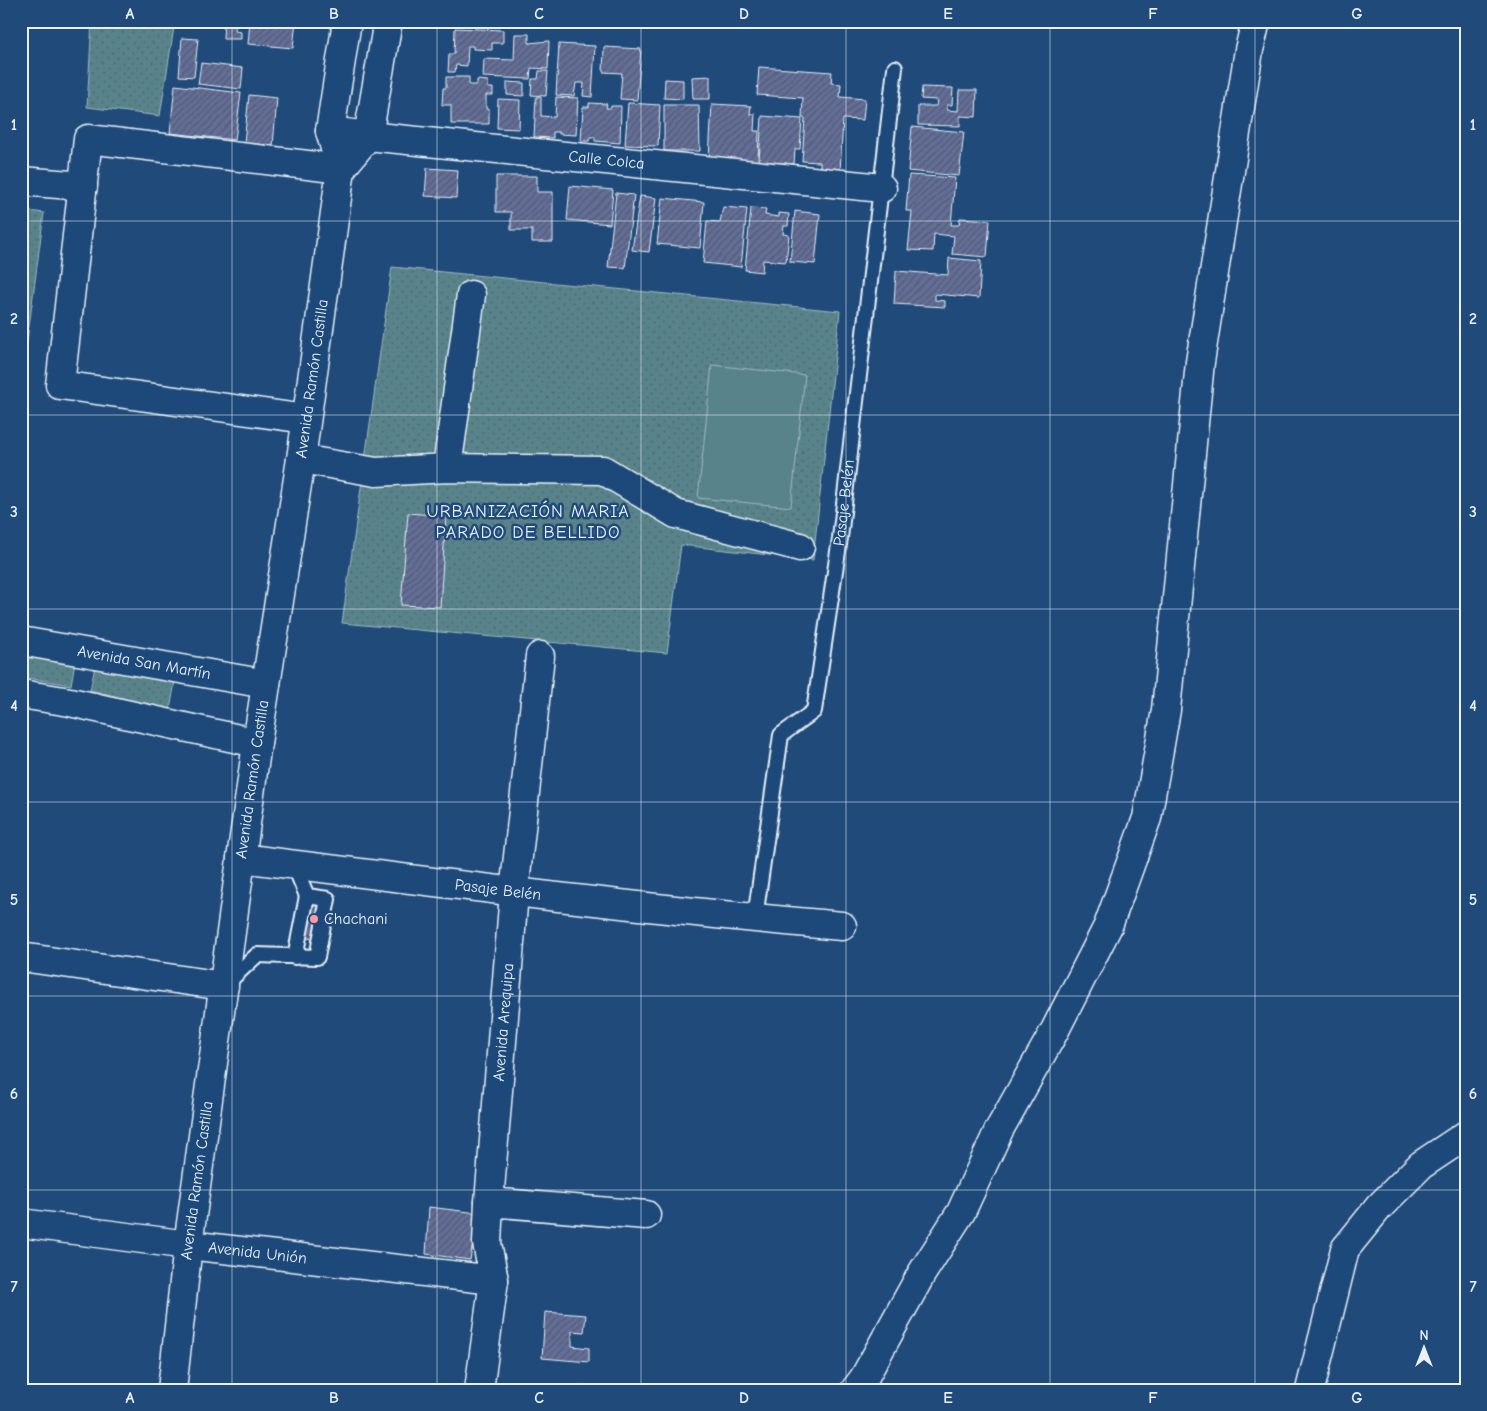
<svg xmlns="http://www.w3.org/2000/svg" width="1487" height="1411" font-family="'Comic Neue',sans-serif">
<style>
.grass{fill:url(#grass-dots);stroke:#a0bac1}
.pitch{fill:#59838a;stroke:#a0bac1}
.building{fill:url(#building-hatch);stroke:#e8f1f8}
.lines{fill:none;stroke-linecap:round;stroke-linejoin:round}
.service-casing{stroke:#e8f1f8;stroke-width:18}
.minor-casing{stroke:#e8f1f8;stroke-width:31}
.secondary-casing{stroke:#e8f1f8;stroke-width:31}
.service{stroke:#1f4a7a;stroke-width:14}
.minor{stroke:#1f4a7a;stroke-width:28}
.secondary{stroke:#1f4a7a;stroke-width:28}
.grid{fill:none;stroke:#e8f1f8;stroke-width:1;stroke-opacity:0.55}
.poi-dot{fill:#ff9aa2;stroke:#1f4a7a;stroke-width:2}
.labels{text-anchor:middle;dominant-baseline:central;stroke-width:5;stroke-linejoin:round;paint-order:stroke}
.street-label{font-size:16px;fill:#e8f1f8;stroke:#1f4a7a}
.poi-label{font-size:16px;fill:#e8f1f8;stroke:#1f4a7a;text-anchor:start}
.neighbourhood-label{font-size:18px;letter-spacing:1px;fill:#e8f1f8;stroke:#1f4a7a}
.neatline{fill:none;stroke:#e8f1f8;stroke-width:2}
.grid-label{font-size:16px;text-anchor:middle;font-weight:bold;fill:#e8f1f8}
</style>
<defs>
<pattern id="grass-dots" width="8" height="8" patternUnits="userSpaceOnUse" patternTransform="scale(1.25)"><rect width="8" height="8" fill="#59838a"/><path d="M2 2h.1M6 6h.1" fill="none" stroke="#516b70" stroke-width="1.8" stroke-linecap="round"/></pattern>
<pattern id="building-hatch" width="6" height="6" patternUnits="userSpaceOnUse" patternTransform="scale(1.25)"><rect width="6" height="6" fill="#636e98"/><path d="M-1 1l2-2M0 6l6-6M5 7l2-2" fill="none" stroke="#545b71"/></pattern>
</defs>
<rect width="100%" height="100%" fill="#1f4a7a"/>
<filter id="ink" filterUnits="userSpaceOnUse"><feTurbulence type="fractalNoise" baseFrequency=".02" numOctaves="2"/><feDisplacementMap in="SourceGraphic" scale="10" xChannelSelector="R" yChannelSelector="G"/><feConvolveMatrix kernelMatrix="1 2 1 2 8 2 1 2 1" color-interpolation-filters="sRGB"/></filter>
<g filter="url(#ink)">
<path class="grass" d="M 92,21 L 175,21 L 160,116 L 87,107 Z
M 21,210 L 44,213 L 21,387 Z
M 392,267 L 840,311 L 813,560 L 681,545 L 667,653 L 342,623 Z
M 21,655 L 75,662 L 71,685 L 21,677 Z
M 95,667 L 175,682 L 170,710 L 90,690 Z"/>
<path class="pitch" d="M 712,365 L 805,375 L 791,507 L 698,498 Z"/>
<path class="building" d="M 21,21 L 25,21 L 25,28 L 21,28 Z
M 224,21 L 236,21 L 235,31 L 241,32 L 241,39 L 223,39 Z
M 250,21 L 296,21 L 293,48 L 248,44 Z
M 455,28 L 503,30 L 503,43 L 492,43 L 492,50 L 473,49 L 473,46 L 468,46 L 467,66 L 456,65 L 455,72 L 448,72 L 449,54 L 454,54 Z
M 515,34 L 529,34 L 529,43 L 549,41 L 548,69 L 531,68 L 530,79 L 483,77 L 484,59 L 514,60 Z
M 182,38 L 198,39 L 194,77 L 179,76 Z
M 559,44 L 595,46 L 592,97 L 583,96 L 584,83 L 576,83 L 574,96 L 556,95 Z
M 604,47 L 641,49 L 637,100 L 620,99 L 622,73 L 603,72 Z
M 201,63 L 243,68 L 241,89 L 198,84 Z
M 759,67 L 832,72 L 831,83 L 841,84 L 840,97 L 865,99 L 863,120 L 843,119 L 840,172 L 820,170 L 820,162 L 802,161 L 805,118 L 802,118 L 803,98 L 757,95 Z
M 539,71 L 548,71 L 546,96 L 531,95 L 532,79 L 538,79 Z
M 710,76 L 710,99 L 693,99 L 692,77 Z
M 446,77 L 469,77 L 469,85 L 477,85 L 477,80 L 488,81 L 488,88 L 493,88 L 493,95 L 486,95 L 486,109 L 489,109 L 489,124 L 451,124 L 451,105 L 442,105 L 443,88 L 446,88 Z
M 665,79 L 683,80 L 683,99 L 664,98 Z
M 507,82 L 524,83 L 524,96 L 507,95 Z
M 175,85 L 241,93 L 235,140 L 170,133 Z
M 922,87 L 953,88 L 952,105 L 947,105 L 947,110 L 958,111 L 959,90 L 977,90 L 976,117 L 960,116 L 960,126 L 918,125 L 918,106 L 936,106 L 937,100 L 921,99 Z
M 249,95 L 277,98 L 273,146 L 244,143 Z
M 536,97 L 541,97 L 541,116 L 555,117 L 556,97 L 578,98 L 576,135 L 559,134 L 559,132 L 553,132 L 553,138 L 534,137 Z
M 498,99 L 520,100 L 519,129 L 497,128 Z
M 589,103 L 607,104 L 606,108 L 611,108 L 611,106 L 621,106 L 620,143 L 595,141 L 595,137 L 590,137 L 589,141 L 581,141 L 583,107 L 589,107 Z
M 628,103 L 660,105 L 658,146 L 625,145 Z
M 712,104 L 751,106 L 750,114 L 755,114 L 754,131 L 759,131 L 758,161 L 709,158 Z
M 664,105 L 699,105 L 700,151 L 664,151 Z
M 762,116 L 802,119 L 800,149 L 795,149 L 794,164 L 759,161 Z
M 912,127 L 964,132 L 959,176 L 908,171 Z
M 427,168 L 458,170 L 456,198 L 425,196 Z
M 909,175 L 955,178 L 951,225 L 959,225 L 960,218 L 990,220 L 987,257 L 952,254 L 954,236 L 934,234 L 933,251 L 908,250 L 912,211 L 906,211 Z
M 496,176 L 537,176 L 537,192 L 553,192 L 553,242 L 532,242 L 532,230 L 511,230 L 511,212 L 496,212 Z
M 570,186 L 613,190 L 610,224 L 567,220 Z
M 616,193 L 634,195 L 625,268 L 608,267 Z
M 640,196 L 656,198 L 649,252 L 632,250 Z
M 662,198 L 704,202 L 700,248 L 657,244 Z
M 723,207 L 747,209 L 741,267 L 703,263 L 707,221 L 720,222 Z
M 751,208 L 766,209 L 765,215 L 779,217 L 779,213 L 789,214 L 788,226 L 784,226 L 783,234 L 789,235 L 786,262 L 763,260 L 762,272 L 745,270 Z
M 795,211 L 820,214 L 815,264 L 790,262 Z
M 949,258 L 981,261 L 979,298 L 935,294 L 935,300 L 945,301 L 945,307 L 894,304 L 896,271 L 948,275 Z
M 408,513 L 446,516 L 440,607 L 401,605 Z
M 302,898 L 332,903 L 326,941 L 295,936 Z
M 429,1207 L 478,1213 L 470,1260 L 426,1254 Z
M 545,1312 L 586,1315 L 584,1332 L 572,1331 L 572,1346 L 589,1348 L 589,1362 L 542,1358 Z
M 581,1386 L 586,1386 L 586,1390 L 567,1390 L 567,1388 L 580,1389 Z"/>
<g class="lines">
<g class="service-casing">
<g id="service">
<path id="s1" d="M 755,918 L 781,735 L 814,711 L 840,538 L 895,68"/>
<path d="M 295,957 L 307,896"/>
<path d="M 226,984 L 257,955 L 317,957 L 328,899 L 307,896 L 294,865"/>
</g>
</g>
<g class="minor-casing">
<g id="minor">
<path id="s2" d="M 330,131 L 368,136 L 882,188"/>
<path d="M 21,181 L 83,186"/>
<path d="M 306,419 L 60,385 L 88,139 L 341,169"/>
<path d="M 301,459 L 376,472 L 447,468 L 603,470 L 676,514 L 800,547"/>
<path d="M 447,468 L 471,295"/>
<path id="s3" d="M 241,858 C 441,883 641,909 842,926"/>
<path d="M 21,957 L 224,986"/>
<path d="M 489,1202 L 646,1215"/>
<path d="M 21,1223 L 188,1245"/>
<path id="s4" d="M 494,1280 L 487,1243 L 489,1202 L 514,893 L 540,656"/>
<path d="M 855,1390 L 864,1378 L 922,1273 L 961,1212 L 999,1130 L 1055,1030 L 1108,926 L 1147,818 L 1166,710 L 1200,362 L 1249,50 L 1256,21"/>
<path d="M 1310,1390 L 1345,1249 L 1379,1207 L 1421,1165 L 1466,1135"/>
</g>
</g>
<g class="secondary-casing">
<g id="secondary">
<path d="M 341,169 L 368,136 L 388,21"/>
<path id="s5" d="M 21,641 L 266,684"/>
<path d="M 21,694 L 70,702 L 257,743"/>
<path id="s6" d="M 188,1245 L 494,1280 L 479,1390"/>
<path id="s7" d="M 172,1390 L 188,1245 L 257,743 L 301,459 L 341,169 L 330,131 L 347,21"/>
</g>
</g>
<use href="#service" class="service"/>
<use href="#minor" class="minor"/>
<use href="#secondary" class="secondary"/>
</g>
</g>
<path class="grid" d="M 232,21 L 232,1390M 437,21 L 437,1390M 641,21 L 641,1390M 846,21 L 846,1390M 1050,21 L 1050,1390M 1255,21 L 1255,1390M 21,221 L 1466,221M 21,415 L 1466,415M 21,609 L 1466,609M 21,802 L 1466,802M 21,996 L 1466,996M 21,1190 L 1466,1190"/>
<circle class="poi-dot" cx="314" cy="919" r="5"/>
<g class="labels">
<g class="street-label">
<text stroke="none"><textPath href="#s2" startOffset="278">Calle Colca</textPath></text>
<text stroke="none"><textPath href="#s7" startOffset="1021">Avenida Ramón Castilla</textPath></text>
<text stroke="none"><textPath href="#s1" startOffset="436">Pasaje Belén</textPath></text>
<text stroke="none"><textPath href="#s5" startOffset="125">Avenida San Martín</textPath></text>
<text stroke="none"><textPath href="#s7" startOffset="616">Avenida Ramón Castilla</textPath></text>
<text stroke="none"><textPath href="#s3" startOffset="259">Pasaje Belén</textPath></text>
<text stroke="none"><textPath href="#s4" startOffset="259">Avenida Arequipa</textPath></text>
<text stroke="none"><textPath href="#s7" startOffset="211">Avenida Ramón Castilla</textPath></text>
<text stroke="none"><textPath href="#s6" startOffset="70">Avenida Unión</textPath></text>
</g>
<g class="poi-label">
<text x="324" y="919">Chachani</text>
</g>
<g class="neighbourhood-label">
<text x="528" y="511">URBANIZACIÓN MARIA<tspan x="528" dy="21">PARADO DE BELLIDO</tspan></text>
</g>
</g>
<rect width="1487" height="1411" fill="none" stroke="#1f4a7a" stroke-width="55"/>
<g transform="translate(1424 1348)" stroke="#1f4a7a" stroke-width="4" paint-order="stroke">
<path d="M0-4L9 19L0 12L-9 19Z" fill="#e8f1f8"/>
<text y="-8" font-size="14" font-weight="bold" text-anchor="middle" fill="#e8f1f8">N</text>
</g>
<rect x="28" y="28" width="1432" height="1356" class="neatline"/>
<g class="grid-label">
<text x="130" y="19">A</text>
<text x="334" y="19">B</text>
<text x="539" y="19">C</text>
<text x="744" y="19">D</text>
<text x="948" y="19">E</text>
<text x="1153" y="19">F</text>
<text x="1357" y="19">G</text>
<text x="14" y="130">1</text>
<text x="1473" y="130">1</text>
<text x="14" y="324">2</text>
<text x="1473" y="324">2</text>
<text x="14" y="517">3</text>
<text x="1473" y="517">3</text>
<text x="14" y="711">4</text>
<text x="1473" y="711">4</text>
<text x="14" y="905">5</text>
<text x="1473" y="905">5</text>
<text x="14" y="1099">6</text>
<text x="1473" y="1099">6</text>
<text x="14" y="1292">7</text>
<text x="1473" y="1292">7</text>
<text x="130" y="1403">A</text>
<text x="334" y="1403">B</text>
<text x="539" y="1403">C</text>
<text x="744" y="1403">D</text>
<text x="948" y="1403">E</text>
<text x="1153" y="1403">F</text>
<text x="1357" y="1403">G</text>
</g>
</svg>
